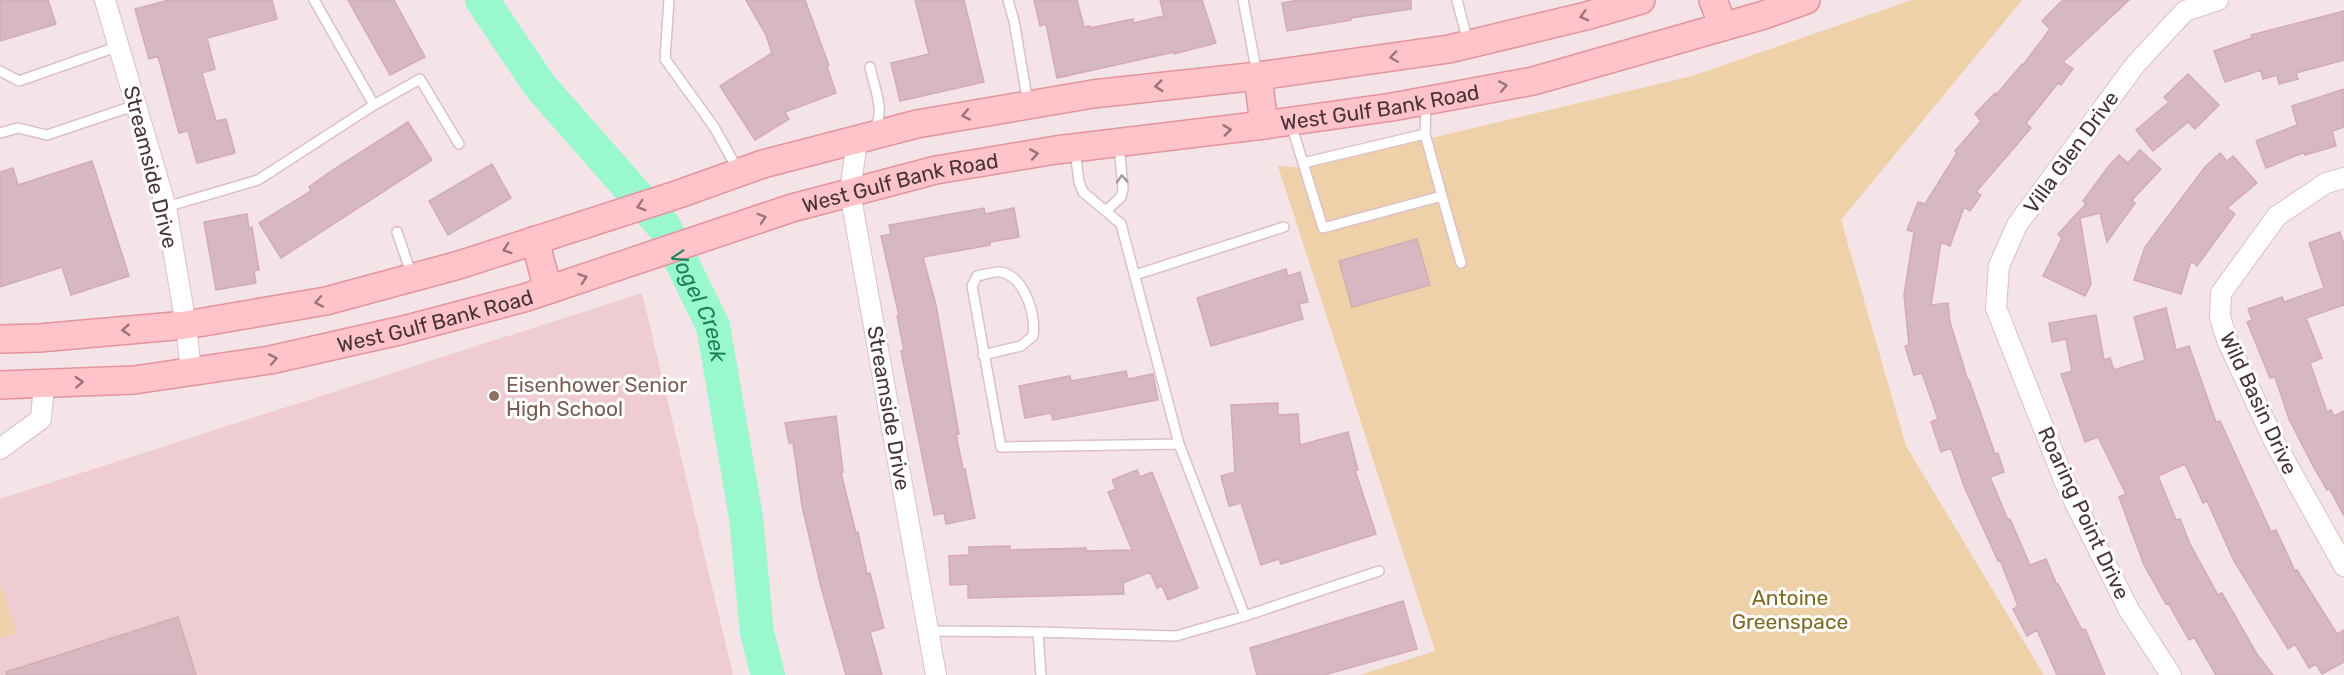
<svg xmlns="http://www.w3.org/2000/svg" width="2344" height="675" font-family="Rubik,sans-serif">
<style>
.education{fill:#efccd1}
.green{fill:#eed1a8}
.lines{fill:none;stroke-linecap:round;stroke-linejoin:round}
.river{stroke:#99f8ce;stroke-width:34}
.building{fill:#d7b8c0;stroke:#d3abb5;stroke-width:1.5}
.lane-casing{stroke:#dcc0c5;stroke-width:12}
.street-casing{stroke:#dcc0c5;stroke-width:22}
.secondary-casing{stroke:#e3949e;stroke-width:30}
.lane{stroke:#fff;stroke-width:9}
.street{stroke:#fff;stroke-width:20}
.secondary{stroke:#ffc4c9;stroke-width:27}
.oneway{stroke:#9a7479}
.oneway2{stroke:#a3999c}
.education-dot{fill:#8d6e63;stroke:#fff;stroke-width:2}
.labels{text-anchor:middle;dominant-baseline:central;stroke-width:6;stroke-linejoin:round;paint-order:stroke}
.street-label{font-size:21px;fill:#473338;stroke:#fff}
.education-label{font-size:21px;fill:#785e54;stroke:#fff;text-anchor:start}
.park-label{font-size:21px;fill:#806920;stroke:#fff}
.water-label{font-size:22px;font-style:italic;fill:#1b8255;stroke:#fff}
</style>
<rect width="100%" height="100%" fill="#f4e4e7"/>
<path class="education" d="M 642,293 L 733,675 L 0,675 L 0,499 Z"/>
<path class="green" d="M 1912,0 L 2022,0 L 1841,220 L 1906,446 L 2044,675 L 1360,675 L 1435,651 L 1278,166 L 1306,168 L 1692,76 Z
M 0,583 L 16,633 L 0,638 Z"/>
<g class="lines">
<path class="river" id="s1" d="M 482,0 L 540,86 L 665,228 L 713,326 L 746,517 L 757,633 L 768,675"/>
</g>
<path class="building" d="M 0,0 L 48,0 L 56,24 L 0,41 Z
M 169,0 L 272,0 L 277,19 L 207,38 L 215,69 L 202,73 L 216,121 L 226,119 L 235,153 L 197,163 L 188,131 L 179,133 L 158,56 L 149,59 L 135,9 Z
M 348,0 L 394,0 L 425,57 L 390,75 Z
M 746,0 L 805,0 L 829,66 L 827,67 L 836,93 L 785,112 L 789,119 L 755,140 L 720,86 L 772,53 L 766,35 Z
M 915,0 L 964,0 L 984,82 L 900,101 L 891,63 L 929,54 Z
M 1034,0 L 1077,0 L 1084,27 L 1090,26 L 1090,28 L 1133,19 L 1133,23 L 1164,16 L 1160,0 L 1202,0 L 1216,43 L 1174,54 L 1174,52 L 1057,78 L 1046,24 L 1040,26 Z
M 1298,0 L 1411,0 L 1411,9 L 1351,18 L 1351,20 L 1287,31 L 1282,3 Z
M 2063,0 L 2129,0 L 2063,62 L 2073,69 L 2061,85 L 2058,83 L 2026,123 L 2031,128 L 1976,192 L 1981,195 L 1970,211 L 1964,207 L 1950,246 L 1941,242 L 1931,305 L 1948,303 L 1950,322 L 1968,381 L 1969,380 L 1995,454 L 1998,453 L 2004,472 L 1990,477 L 2008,520 L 2010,519 L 2030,565 L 2046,559 L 2057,585 L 2058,584 L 2082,630 L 2085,629 L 2105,675 L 2057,675 L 2037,630 L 2027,636 L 2013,609 L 2018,606 L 2000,560 L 1998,561 L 1964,486 L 1951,448 L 1941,452 L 1931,422 L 1938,419 L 1922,373 L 1914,375 L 1905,346 L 1909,345 L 1904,295 L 1914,232 L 1907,230 L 1918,202 L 1925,204 L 1957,153 L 1955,151 L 1981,121 L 1975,114 L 1995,93 L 1996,95 L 2022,64 L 2023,65 L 2050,29 L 2042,21 Z
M 2344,11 L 2344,60 L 2296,73 L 2298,79 L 2279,84 L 2277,75 L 2263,79 L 2261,70 L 2225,82 L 2214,51 L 2252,38 L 2251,35 Z
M 2188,74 L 2219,105 L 2195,129 L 2188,122 L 2153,151 L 2136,130 L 2169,102 L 2164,97 Z
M 2344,89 L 2344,127 L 2332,131 L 2336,146 L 2305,155 L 2305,152 L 2266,168 L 2256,141 L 2297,125 L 2292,106 Z
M 408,122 L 432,160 L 281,258 L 259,223 L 311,191 L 309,187 L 331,171 Z
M 2140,150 L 2161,169 L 2132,200 L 2135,203 L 2107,242 L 2100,213 L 2080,218 L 2091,284 L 2085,296 L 2043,276 L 2062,238 L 2058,234 L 2086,204 L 2083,201 L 2108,167 L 2119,155 L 2128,163 Z
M 2220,153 L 2227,161 L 2233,156 L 2257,183 L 2227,208 L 2235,214 L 2197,266 L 2191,261 L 2181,294 L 2134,280 L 2145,247 L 2205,167 Z
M 92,161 L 129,276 L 71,295 L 62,267 L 0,287 L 0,172 L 13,168 L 18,185 Z
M 492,164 L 511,198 L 448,235 L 429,201 Z
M 984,208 L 985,214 L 1014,208 L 1019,237 L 990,242 L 990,245 L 923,257 L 936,305 L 959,434 L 956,434 L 963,469 L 965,469 L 975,518 L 946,524 L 944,513 L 934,515 L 901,351 L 904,350 L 897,316 L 899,316 L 881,236 L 891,234 L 889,225 Z
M 247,214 L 249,229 L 252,227 L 259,270 L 254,271 L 256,283 L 216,290 L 204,222 Z
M 2340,232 L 2344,244 L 2344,305 L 2306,318 L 2322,358 L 2310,363 L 2327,412 L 2331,410 L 2334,416 L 2344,411 L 2344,516 L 2329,488 L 2327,490 L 2313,466 L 2289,419 L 2275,377 L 2270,378 L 2247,322 L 2252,320 L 2248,309 L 2282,297 L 2284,302 L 2324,288 L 2309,243 Z
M 1417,239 L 1430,285 L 1352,307 L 1339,261 Z
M 1286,269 L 1288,276 L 1300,272 L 1308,302 L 1299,304 L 1303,319 L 1211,346 L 1197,298 Z
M 2166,308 L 2176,350 L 2189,346 L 2216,422 L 2220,421 L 2271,532 L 2276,530 L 2295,571 L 2297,570 L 2337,634 L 2344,630 L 2344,662 L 2322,674 L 2316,664 L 2309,668 L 2295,644 L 2288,649 L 2234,561 L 2207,501 L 2203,503 L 2185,464 L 2158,476 L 2176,520 L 2180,519 L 2190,544 L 2218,595 L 2222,593 L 2257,654 L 2273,675 L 2216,675 L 2194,637 L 2189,640 L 2168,603 L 2166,604 L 2144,565 L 2119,497 L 2126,494 L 2098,437 L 2085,442 L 2061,374 L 2072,371 L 2066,339 L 2052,342 L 2049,323 L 2096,315 L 2104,360 L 2110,358 L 2114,370 L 2145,360 L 2134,317 Z
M 1126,371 L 1128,379 L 1153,374 L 1158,400 L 1053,420 L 1051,413 L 1025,418 L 1019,386 L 1070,376 L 1071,381 Z
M 1278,403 L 1278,415 L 1298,414 L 1300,445 L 1348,432 L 1358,470 L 1355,470 L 1376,534 L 1281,564 L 1279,559 L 1261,565 L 1241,503 L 1229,506 L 1221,476 L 1235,472 L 1231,405 Z
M 836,416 L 843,472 L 841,473 L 856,533 L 858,532 L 867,574 L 870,573 L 884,628 L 870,632 L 882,675 L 846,675 L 821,587 L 802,506 L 793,443 L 789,443 L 785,423 Z
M 1137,470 L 1140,477 L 1152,472 L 1198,588 L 1168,600 L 1162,586 L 1157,588 L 1150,572 L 1123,583 L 1124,594 L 968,598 L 968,584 L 950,585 L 949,556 L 969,555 L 969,547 L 1010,546 L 1010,550 L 1086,548 L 1086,551 L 1132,550 L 1108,492 L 1116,489 L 1112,480 Z
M 1403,601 L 1417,649 L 1324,675 L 1257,675 L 1250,648 Z
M 178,617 L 196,675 L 7,675 L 6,672 Z"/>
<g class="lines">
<g class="lane-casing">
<path id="lane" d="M 314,0 L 374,105
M 669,0 L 665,59 L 714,127 L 738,170
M 1008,0 L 1014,21 L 1028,103
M 1243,0 L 1257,74
M 1457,0 L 1468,42
M 870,67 C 873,84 888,117 872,129
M 0,71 L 19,81 L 119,46
M 1291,124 L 1303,163 L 1425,134 L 1426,104
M 0,133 L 18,128 L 47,135 L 136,105
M 1075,150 L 1079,182 L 1083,192 L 1121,224 L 1179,444 L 1245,616
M 1303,163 L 1323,228 L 1442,196 L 1425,134
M 1442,196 L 1461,263
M 166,207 L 258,180 L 374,105 L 420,79 L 459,144
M 1107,210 L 1121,197 L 1123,189 L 1119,144
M 397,232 L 412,276
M 1135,275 L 1284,227
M 983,355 L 1021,346 L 1033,336 C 1036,315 1025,277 1001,272 C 994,271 984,275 977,276 L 972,286 L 1001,447 L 1179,444
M 929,631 L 1038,632 L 1176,636 L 1245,616 L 1379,571
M 1038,632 L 1041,675"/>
</g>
<g class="street-casing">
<path id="street" d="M 105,0 L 166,207 L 186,325 L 191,372
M 857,140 L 850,192 L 936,675
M 2344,178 L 2326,183 L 2277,216 L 2221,293 L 2220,317 L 2227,340 L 2275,443 L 2344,566
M 0,449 L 41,419 L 44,384
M 2171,675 L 2129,610 L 2066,485 L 1996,308 L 1999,266 L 2017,225 L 2135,65 L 2185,11 L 2218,0"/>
</g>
<g class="secondary-casing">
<g id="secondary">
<path d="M 1713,0 L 1723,26"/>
<path d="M 1258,76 L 1264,125"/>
<path d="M 535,240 L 548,290"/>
<path d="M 0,339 L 39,338 L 186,325 L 326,301 L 459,265 L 679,194 L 763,164 L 917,124 L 1093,94 L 1258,76 L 1449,49 L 1586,16 L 1641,0"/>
<path id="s2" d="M 0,385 L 134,380 L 270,360 L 403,330 L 524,298 L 792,208 L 936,170 L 1056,150 L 1264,125 L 1392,107 L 1533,81 L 1764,15 L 1806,0"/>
</g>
</g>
<use href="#lane" class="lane"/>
<use href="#street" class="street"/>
<use href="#secondary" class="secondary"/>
</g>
<defs><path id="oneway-chevron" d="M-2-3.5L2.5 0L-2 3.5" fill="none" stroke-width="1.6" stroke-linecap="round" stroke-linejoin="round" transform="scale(1.5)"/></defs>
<g class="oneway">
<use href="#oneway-chevron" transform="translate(1584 16) rotate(165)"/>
<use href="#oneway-chevron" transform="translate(1394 57) rotate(172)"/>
<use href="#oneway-chevron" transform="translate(1159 86) rotate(174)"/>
<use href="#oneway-chevron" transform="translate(1503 86) rotate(-11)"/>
<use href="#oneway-chevron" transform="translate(966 115) rotate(169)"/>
<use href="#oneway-chevron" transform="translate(1227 130) rotate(-7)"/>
<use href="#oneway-chevron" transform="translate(1034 154) rotate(-10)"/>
<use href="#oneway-chevron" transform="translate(641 206) rotate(163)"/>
<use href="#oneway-chevron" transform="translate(762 218) rotate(-18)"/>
<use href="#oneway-chevron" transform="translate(507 249) rotate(162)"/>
<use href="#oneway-chevron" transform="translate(583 278) rotate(-19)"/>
<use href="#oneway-chevron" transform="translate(319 302) rotate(169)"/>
<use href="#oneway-chevron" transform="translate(126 330) rotate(175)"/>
<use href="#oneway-chevron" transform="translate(273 359) rotate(-11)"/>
<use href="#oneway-chevron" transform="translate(79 382) rotate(-3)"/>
</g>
<use class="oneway2" href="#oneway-chevron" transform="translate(1122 179) rotate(-94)"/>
<circle class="education-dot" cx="494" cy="396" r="6"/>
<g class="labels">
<g class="street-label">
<text stroke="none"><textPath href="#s2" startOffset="1413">West Gulf Bank Road</textPath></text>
<text transform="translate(2071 152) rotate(-54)">Villa Glen Drive</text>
<text transform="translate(151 167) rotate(76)">Streamside Drive</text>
<text stroke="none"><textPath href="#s2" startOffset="927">West Gulf Bank Road</textPath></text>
<text stroke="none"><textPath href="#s2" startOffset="441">West Gulf Bank Road</textPath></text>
<text transform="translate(2259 403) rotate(65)">Wild Basin Drive</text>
<text transform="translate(889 408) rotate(80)">Streamside Drive</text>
<text transform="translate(2084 513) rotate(65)">Roaring Point Drive</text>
</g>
<g class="education-label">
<text x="506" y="384">Eisenhower Senior<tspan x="506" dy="24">High School</tspan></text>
</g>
<g class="park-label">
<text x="1790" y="597">Antoine<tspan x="1790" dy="24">Greenspace</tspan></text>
</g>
<g class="water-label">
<text stroke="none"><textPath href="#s1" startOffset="378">Vogel Creek</textPath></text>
</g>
</g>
</svg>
